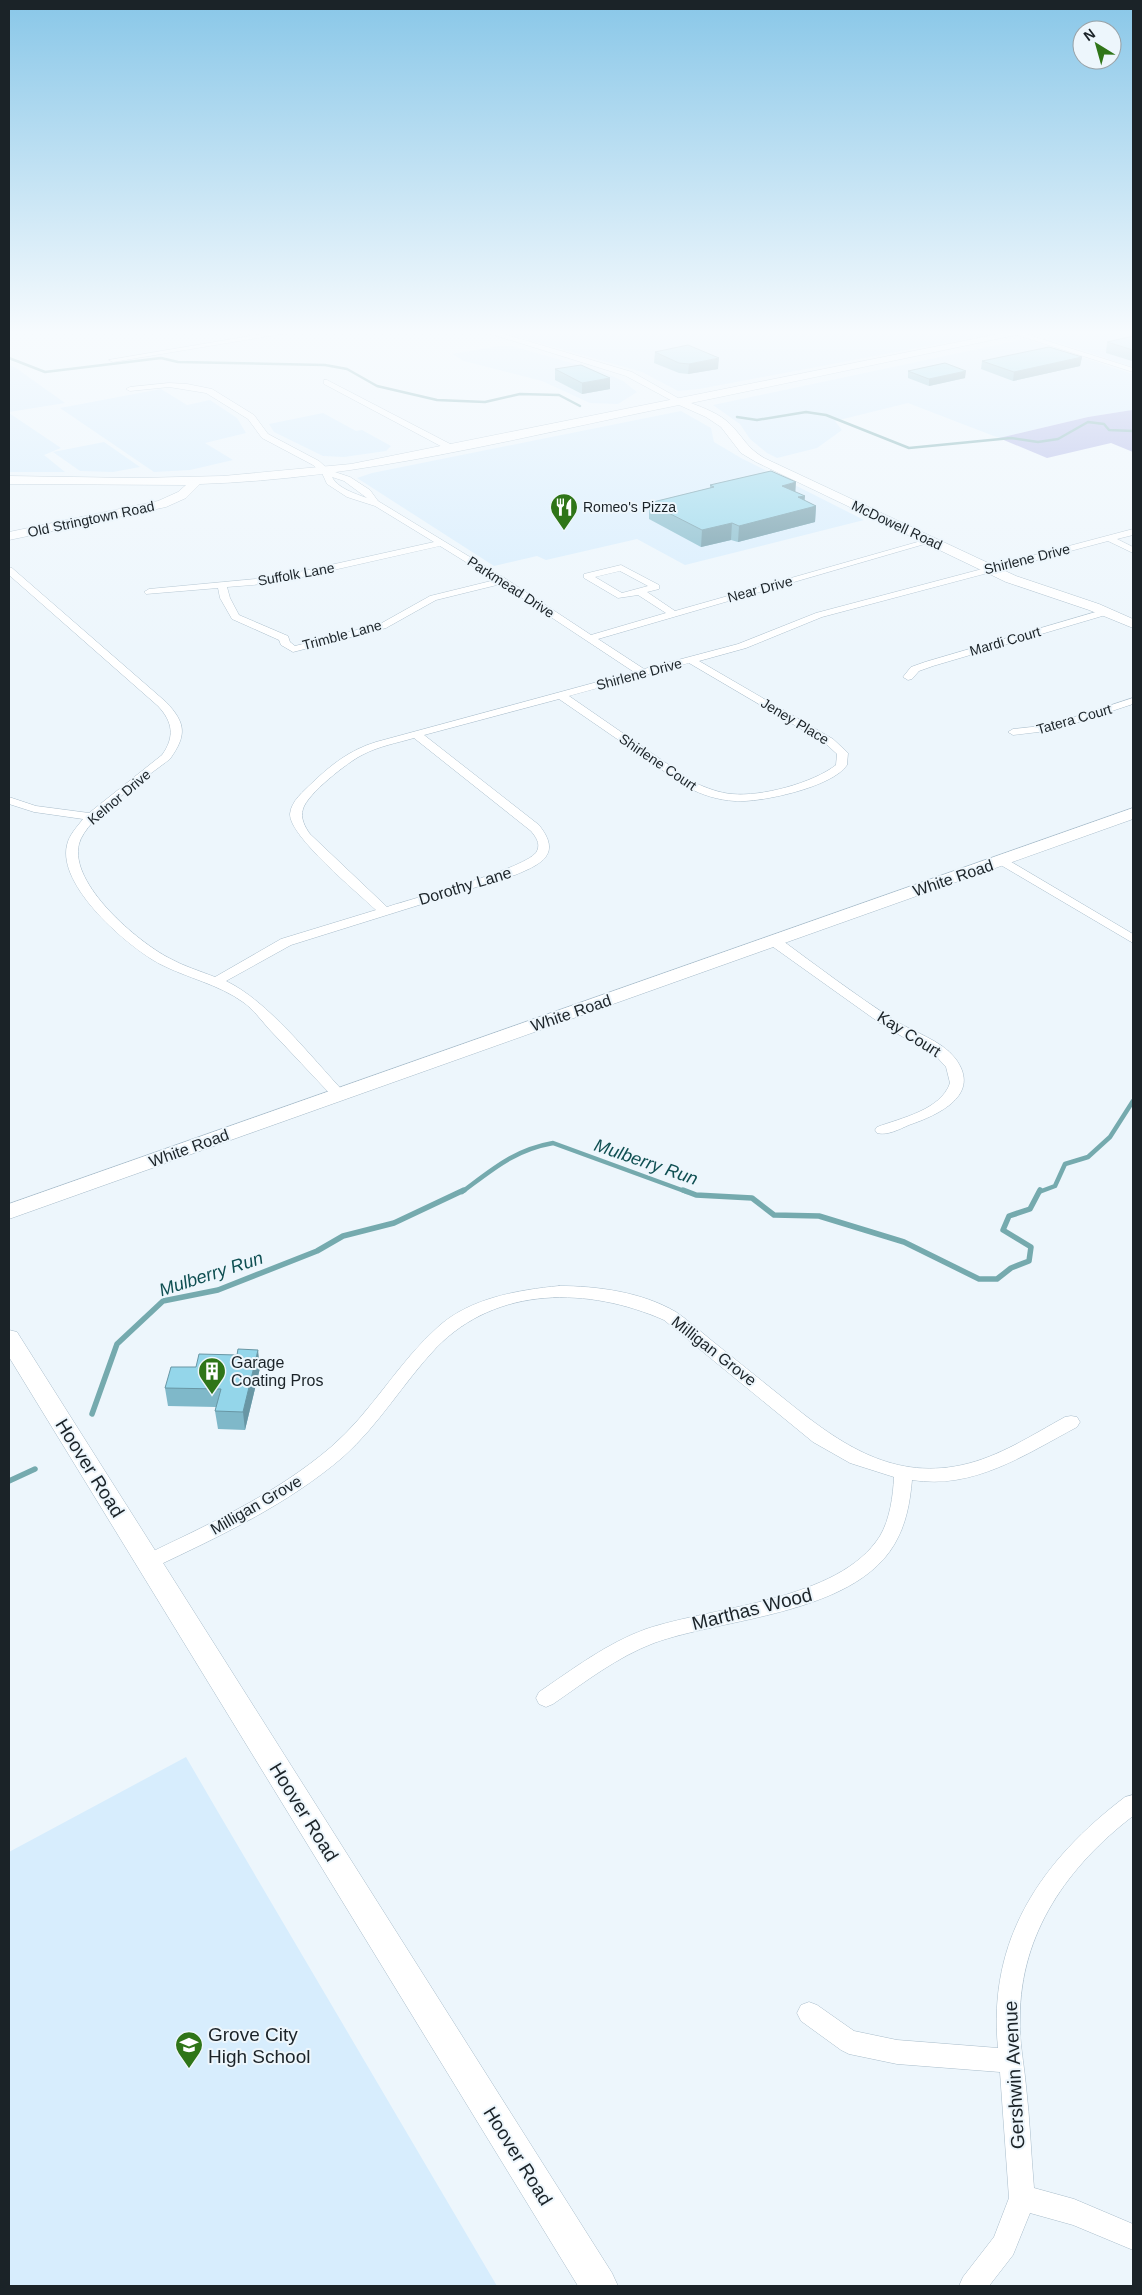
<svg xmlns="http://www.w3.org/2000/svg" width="1142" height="2295" font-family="Helvetica,sans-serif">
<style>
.built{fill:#d7edfd}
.forest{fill:#acb3e5}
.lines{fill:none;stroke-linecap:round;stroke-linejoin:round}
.stream-far2{stroke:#75aaae;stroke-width:2.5}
.stream-far1{stroke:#75aaae;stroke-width:4.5}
.stream{stroke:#75aaae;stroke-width:5.5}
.street-casing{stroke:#a9bdcb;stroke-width:1}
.secondary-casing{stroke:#a9bdcb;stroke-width:1}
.street{fill:#fff;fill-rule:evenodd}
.secondary{fill:#fff;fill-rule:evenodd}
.wall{fill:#7fb8c9}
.shaded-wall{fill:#6896a4}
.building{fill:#94d6ea;stroke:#6896a4}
.labels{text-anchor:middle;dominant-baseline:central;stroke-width:4;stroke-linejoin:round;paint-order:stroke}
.far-poi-label{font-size:14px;fill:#1b2328;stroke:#edf6fc;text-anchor:start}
.far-street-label{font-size:14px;fill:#1b2328;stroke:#edf6fc}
.street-label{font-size:16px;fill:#1b2328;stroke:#edf6fc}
.poi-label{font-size:16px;fill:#1b2328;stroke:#edf6fc;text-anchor:start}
.water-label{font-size:18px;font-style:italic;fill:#0f4f52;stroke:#edf6fc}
.near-street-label{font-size:19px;fill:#1b2328;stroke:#edf6fc}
.near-poi-label{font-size:19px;fill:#1b2328;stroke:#edf6fc;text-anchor:start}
</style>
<rect width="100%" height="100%" fill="#edf6fc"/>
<path class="built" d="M 494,330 L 988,330 L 992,334 L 699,389 L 678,391 L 642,372 Z
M 1064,330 L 1133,330 L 1133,367 L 1048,339 L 1051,334 Z
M 1025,339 L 1133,374 L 1133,410 L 1088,417 L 999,438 L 908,403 L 835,421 L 842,430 L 817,448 L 777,458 L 767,453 L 750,439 L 740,424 L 713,405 Z
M 499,346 L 512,346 L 603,372 L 623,381 L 637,392 L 618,404 L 590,403 L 542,381 L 464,361 L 452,354 Z
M 9,365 L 16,368 L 65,403 L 9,412 Z
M 161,389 L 187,405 L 210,400 L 237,418 L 246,433 L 205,443 L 233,460 L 190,470 L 154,472 L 60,408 Z
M 681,411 L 711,428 L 714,442 L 741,458 L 864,520 L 685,565 L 637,539 L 546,560 L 537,556 L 494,566 L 357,478 L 372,473 Z
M 9,413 L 61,448 L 44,455 L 65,472 L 9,472 Z
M 323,413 L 356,431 L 362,430 L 391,446 L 386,451 L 344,457 L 323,456 L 274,432 L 269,424 Z
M 104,442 L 140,467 L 113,472 L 80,471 L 53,452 Z
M 186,1757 L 218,1812 L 497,2286 L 9,2286 L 9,1852 Z"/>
<path class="forest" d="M 1132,410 L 1133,452 L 1111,443 L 1047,458 L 999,438 L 1088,417 Z"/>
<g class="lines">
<path class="stream-far2" d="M 9,358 L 45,372 L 161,358 L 178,362 L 325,365 L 347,369 L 377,386 L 437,400 L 485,402 L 520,394 L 559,395 L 580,406
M 737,417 L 757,420 L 806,412 L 826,415 L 909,448 L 1011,438 L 1038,442 L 1058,439 L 1088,422 L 1104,424 L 1109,430 L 1133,431"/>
<path class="stream-far1" d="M 462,1192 C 493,1169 514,1150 553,1143 L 687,1192
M 1039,1192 L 1055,1186 L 1065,1164 L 1088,1157 L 1110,1137 L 1133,1101"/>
<path class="stream" d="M 683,1190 L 696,1195 L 752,1198 L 774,1215 L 819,1216 L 904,1242 L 979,1279 L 997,1279 L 1011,1268 L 1029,1261 L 1031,1247 L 1003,1230 L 1009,1216 L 1030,1209 L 1040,1190
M 92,1414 L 117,1344 L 163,1301 L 218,1290 L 317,1251 L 343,1236 L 394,1223 L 464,1190
M 9,1481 L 35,1469"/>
<g class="street-casing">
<path id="street" d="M 286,330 L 305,330 L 113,362 L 109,360 Z
M 478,330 L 490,330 L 632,372 L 685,402 L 678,404 L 626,376 Z
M 1019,332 L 1133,368 L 1133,372 L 1017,335 L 1016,334 Z
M 327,380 L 456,447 L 457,449 L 450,451 L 324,384 L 324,380 Z
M 169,383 L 187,384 L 212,389 L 254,415 L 268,434 L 319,461 L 329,470 L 350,477 L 370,490 L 378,501 L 506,579 L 591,635 L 666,613 L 638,595 L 618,598 L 584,578 L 584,574 L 621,565 L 659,585 L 659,589 L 647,592 L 675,611 L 928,539 L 935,541 L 598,639 L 644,669 L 738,644 L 816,613 L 1133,529 L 1133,535 L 1117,539 L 1133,547 L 1133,553 L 1108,541 L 822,617 L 746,648 L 699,661 L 833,739 L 848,753 L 847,765 C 833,787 760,803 735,801 C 718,800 702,795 687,787 L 559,699 L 424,735 L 539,825 C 562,854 542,864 515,875 L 291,945 L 226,981 C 268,1001 311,1057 344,1092 L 346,1095 L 339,1099 L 334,1098 C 312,1075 291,1052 269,1029 C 261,1020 253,1009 243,1002 C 218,984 187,978 160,964 C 128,947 57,886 67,845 C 69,835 77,827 83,819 L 34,812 L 9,804 L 9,797 L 36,806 L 89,813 L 162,755 C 175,737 173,722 158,706 L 9,575 L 9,567 L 12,568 L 166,702 C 186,723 187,735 170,759 C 147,777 86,817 79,844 C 69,884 138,942 169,958 C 183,966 200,971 215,977 L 281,939 L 376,910 C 358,893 289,836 290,814 C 291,801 304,791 312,783 C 332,764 350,750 376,742 L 634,672 L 501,584 L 436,600 L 386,628 L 293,652 L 281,645 L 279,640 L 232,619 L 220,598 L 218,588 L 146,594 L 144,592 L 149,589 L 276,577 L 434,542 L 375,506 L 347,497 L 327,484 L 322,473 L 313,465 L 262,438 L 248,419 L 206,393 L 169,387 L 130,391 L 126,389 L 130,387 ZM 332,477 L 344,481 L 367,498 C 356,494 337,488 332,477 ZM 440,546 L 495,580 L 430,596 L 380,624 L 295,646 L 290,642 L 288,636 L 239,615 L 230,598 L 227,587 L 276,583 ZM 620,571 L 648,586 L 622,593 L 595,577 ZM 689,663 L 825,743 L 837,754 L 836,765 C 813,783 761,797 732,794 C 719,793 707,788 695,783 L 569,696 ZM 414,738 L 531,831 C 535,836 541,843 537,851 C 530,868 410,899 387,907 L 310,834 C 305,827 300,818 303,809 C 307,794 348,762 362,755 C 379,746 397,743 414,738 Z
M 1106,609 L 1111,612 L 1109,614 L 933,666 L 919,671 L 912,679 L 908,680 L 903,677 L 911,667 L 925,662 Z
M 1133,698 L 1133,704 L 1055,730 L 1013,735 L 1008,732 L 1013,729 L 1050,725 Z
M 1003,857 L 1133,934 L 1133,943 L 999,864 L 997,861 L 999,858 Z
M 774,937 L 779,938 C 817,966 854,994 894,1020 C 913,1032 941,1040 955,1058 C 983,1095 938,1115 909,1125 C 900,1129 887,1136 877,1133 L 875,1130 L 877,1127 C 901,1118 941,1110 950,1083 L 946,1067 L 936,1056 L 884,1026 L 769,944 L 768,941 L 769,938 Z
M 559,1286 C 597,1286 642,1292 676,1312 C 688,1320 700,1331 711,1340 C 735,1359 758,1378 782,1397 C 835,1440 889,1481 962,1465 C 999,1457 1032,1435 1065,1417 L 1071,1416 L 1077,1417 L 1080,1422 L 1077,1427 C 1026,1454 974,1490 912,1480 C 910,1503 906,1525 894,1545 C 852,1615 723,1618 654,1643 C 617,1657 585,1682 553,1704 L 546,1707 L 539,1704 L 536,1698 L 539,1692 C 573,1669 607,1643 646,1629 C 715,1606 839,1601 880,1536 C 890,1519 893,1496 894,1477 L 850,1463 L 813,1442 L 664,1320 C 589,1287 497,1285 436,1348 C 403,1383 379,1425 343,1457 C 287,1505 220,1536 155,1567 L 148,1569 L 141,1567 L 138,1562 L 141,1557 C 207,1525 275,1495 331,1447 C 372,1412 398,1362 439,1326 C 471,1298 518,1290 559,1286 Z
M 1133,1795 L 1133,1816 C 1068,1866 1020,1933 1020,2018 C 1019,2041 1024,2063 1026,2086 C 1030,2120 1031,2154 1034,2188 L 1074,2199 L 1133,2224 L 1133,2250 L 1073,2225 L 1030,2213 L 1013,2255 L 989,2286 L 959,2286 L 963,2277 L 994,2237 L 1009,2198 L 1000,2072 L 897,2064 L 849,2054 L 841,2050 L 801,2021 L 797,2013 L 801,2005 L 809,2002 L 817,2005 L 854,2031 L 897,2040 L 998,2048 C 987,1939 1042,1860 1125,1797 Z"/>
</g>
<g class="secondary-casing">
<path id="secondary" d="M 1018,330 L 1040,330 L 691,403 C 704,408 720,414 730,424 C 744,438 746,447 764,458 L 1016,576 L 1099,604 L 1133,619 L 1133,628 L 1089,610 L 1006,582 L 756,462 L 741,453 L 721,427 L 706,417 L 679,405 C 520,437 362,479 200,484 L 186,498 L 166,507 L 9,540 L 9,532 L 158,501 L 178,492 L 186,485 L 9,484 L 9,476 L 137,478 L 223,476 L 351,464 Z
M 1133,808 L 1133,819 L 9,1219 L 9,1204 Z
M 9,1330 L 17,1332 L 612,2273 L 618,2286 L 578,2286 L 9,1357 Z"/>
</g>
<use href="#street" class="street"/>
<use href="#secondary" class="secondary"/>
</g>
<path class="wall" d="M 1133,336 L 1133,360 L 1132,361 L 1106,353 L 1107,342 Z
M 655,352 L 718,369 L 688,374 L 679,373 L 654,363 Z
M 1082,357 L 1080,366 L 1013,381 L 981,369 L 982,361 Z
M 555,369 L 610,389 L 582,394 L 555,380 Z
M 908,371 L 965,378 L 929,386 L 908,378 Z
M 710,485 L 796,492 L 804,500 L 816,506 L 815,522 L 738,542 L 731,540 L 701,547 L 649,519 L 649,503 L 710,488 Z
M 260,1368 L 245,1430 L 218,1429 L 215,1411 L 216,1407 L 168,1406 L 165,1388 Z"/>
<path class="shaded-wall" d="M 1133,351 L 1133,360 L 1132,361 Z
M 1082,357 L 1080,366 L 1013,381 L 1014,372 Z
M 719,358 L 718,369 L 688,374 L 689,364 Z
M 966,371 L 965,378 L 929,386 L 929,379 Z
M 610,378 L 610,389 L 582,394 L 582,383 Z
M 796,482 L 795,498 L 782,486 Z
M 805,496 L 804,509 L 816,506 L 815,522 L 738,542 L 739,526 L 798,497 Z
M 732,523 L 731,540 L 701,547 L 702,530 Z
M 258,1350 L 260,1368 L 245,1430 L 243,1412 Z"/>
<path class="building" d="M 1133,336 L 1133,350 L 1107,342 Z
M 688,345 L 719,358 L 689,364 L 679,363 L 655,352 Z
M 1049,347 L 1082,357 L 1014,372 L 982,361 Z
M 945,363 L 966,371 L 929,379 L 908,371 Z
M 581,365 L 610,378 L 582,383 L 555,369 Z
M 771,471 L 796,482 L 782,486 L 805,496 L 798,497 L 816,506 L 739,526 L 732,523 L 702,530 L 649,503 L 714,487 L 710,485 Z
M 238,1349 L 258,1350 L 243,1412 L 215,1411 L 221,1389 L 165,1388 L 171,1367 L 196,1367 L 199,1354 L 237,1355 Z"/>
<linearGradient id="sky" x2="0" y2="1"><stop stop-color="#89c7e8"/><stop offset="0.51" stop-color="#f7fbfe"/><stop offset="1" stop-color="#f7fbfe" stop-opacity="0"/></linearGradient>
<rect width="1142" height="652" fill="url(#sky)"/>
<defs>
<g id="restaurant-pin" transform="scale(1.4375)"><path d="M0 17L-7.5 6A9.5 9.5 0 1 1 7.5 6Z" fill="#2f7518" stroke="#edf6fc"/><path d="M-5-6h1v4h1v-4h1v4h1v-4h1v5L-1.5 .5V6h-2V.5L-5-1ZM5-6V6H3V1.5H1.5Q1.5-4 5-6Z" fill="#fff"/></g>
<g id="building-pin" transform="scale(1.4375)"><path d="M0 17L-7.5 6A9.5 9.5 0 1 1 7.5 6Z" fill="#2f7518" stroke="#edf6fc"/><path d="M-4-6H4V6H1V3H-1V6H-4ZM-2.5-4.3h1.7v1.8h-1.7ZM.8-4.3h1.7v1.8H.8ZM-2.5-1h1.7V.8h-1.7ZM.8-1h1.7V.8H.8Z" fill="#fff"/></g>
<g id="school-pin" transform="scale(1.4375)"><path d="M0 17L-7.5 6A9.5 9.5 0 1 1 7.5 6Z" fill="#2f7518" stroke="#edf6fc"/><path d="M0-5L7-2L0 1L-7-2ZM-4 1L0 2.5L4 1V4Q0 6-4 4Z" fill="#fff"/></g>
</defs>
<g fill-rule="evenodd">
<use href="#restaurant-pin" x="564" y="507"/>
<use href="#building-pin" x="212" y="1371"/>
<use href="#school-pin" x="189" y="2045"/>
</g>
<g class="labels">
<g class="far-poi-label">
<text x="583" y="507">Romeo's Pizza</text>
</g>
<g class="far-street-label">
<text transform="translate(91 519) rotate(-12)">Old Stringtown Road</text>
<text transform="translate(897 525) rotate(25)">McDowell Road</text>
<text transform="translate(1027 559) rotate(-14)">Shirlene Drive</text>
<text transform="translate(296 574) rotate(-10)">Suffolk Lane</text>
<text transform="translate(511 587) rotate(33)">Parkmead Drive</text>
<text transform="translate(760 589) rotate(-15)">Near Drive</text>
<text transform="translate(342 635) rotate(-15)">Trimble Lane</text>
<text transform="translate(1005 641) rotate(-16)">Mardi Court</text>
<text transform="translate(639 674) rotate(-15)">Shirlene Drive</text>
<text transform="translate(1074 719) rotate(-16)">Tatera Court</text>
<text transform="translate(795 721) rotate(31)">Jeney Place</text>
<text transform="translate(658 762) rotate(34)">Shirlene Court</text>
<text transform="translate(119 797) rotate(-40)">Kelnor Drive</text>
</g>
<g class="street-label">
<text transform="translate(953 878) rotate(-19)">White Road</text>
<text transform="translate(465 886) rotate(-17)">Dorothy Lane</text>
<text transform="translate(571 1013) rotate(-19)">White Road</text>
<text transform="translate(909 1034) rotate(32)">Kay Court</text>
<text transform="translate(189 1148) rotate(-20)">White Road</text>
<text transform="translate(714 1351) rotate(38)">Milligan Grove</text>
<text transform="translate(256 1505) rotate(-30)">Milligan Grove</text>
</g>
<g class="poi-label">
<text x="231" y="1362">Garage<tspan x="231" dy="18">Coating Pros</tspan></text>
</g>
<g class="water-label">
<text transform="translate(646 1162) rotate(19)">Mulberry Run</text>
<text transform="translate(211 1274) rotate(-18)">Mulberry Run</text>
</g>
<g class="near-street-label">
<text transform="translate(90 1468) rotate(58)">Hoover Road</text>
<text transform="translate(752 1609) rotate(-14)">Marthas Wood</text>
<text transform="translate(304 1812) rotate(58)">Hoover Road</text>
<text transform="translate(1014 2075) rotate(-93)">Gershwin Avenue</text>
<text transform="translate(518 2156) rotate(58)">Hoover Road</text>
</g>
<g class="near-poi-label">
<text x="208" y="2034">Grove City<tspan x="208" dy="22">High School</tspan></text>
</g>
</g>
<rect width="1142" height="2295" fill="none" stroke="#1b2328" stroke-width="20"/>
<g transform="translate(1097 45) rotate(323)"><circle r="24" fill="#edf6fc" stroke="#99a2a7"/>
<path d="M0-4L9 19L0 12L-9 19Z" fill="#2f7518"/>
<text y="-8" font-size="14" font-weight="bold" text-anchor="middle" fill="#1b2328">N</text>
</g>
</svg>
